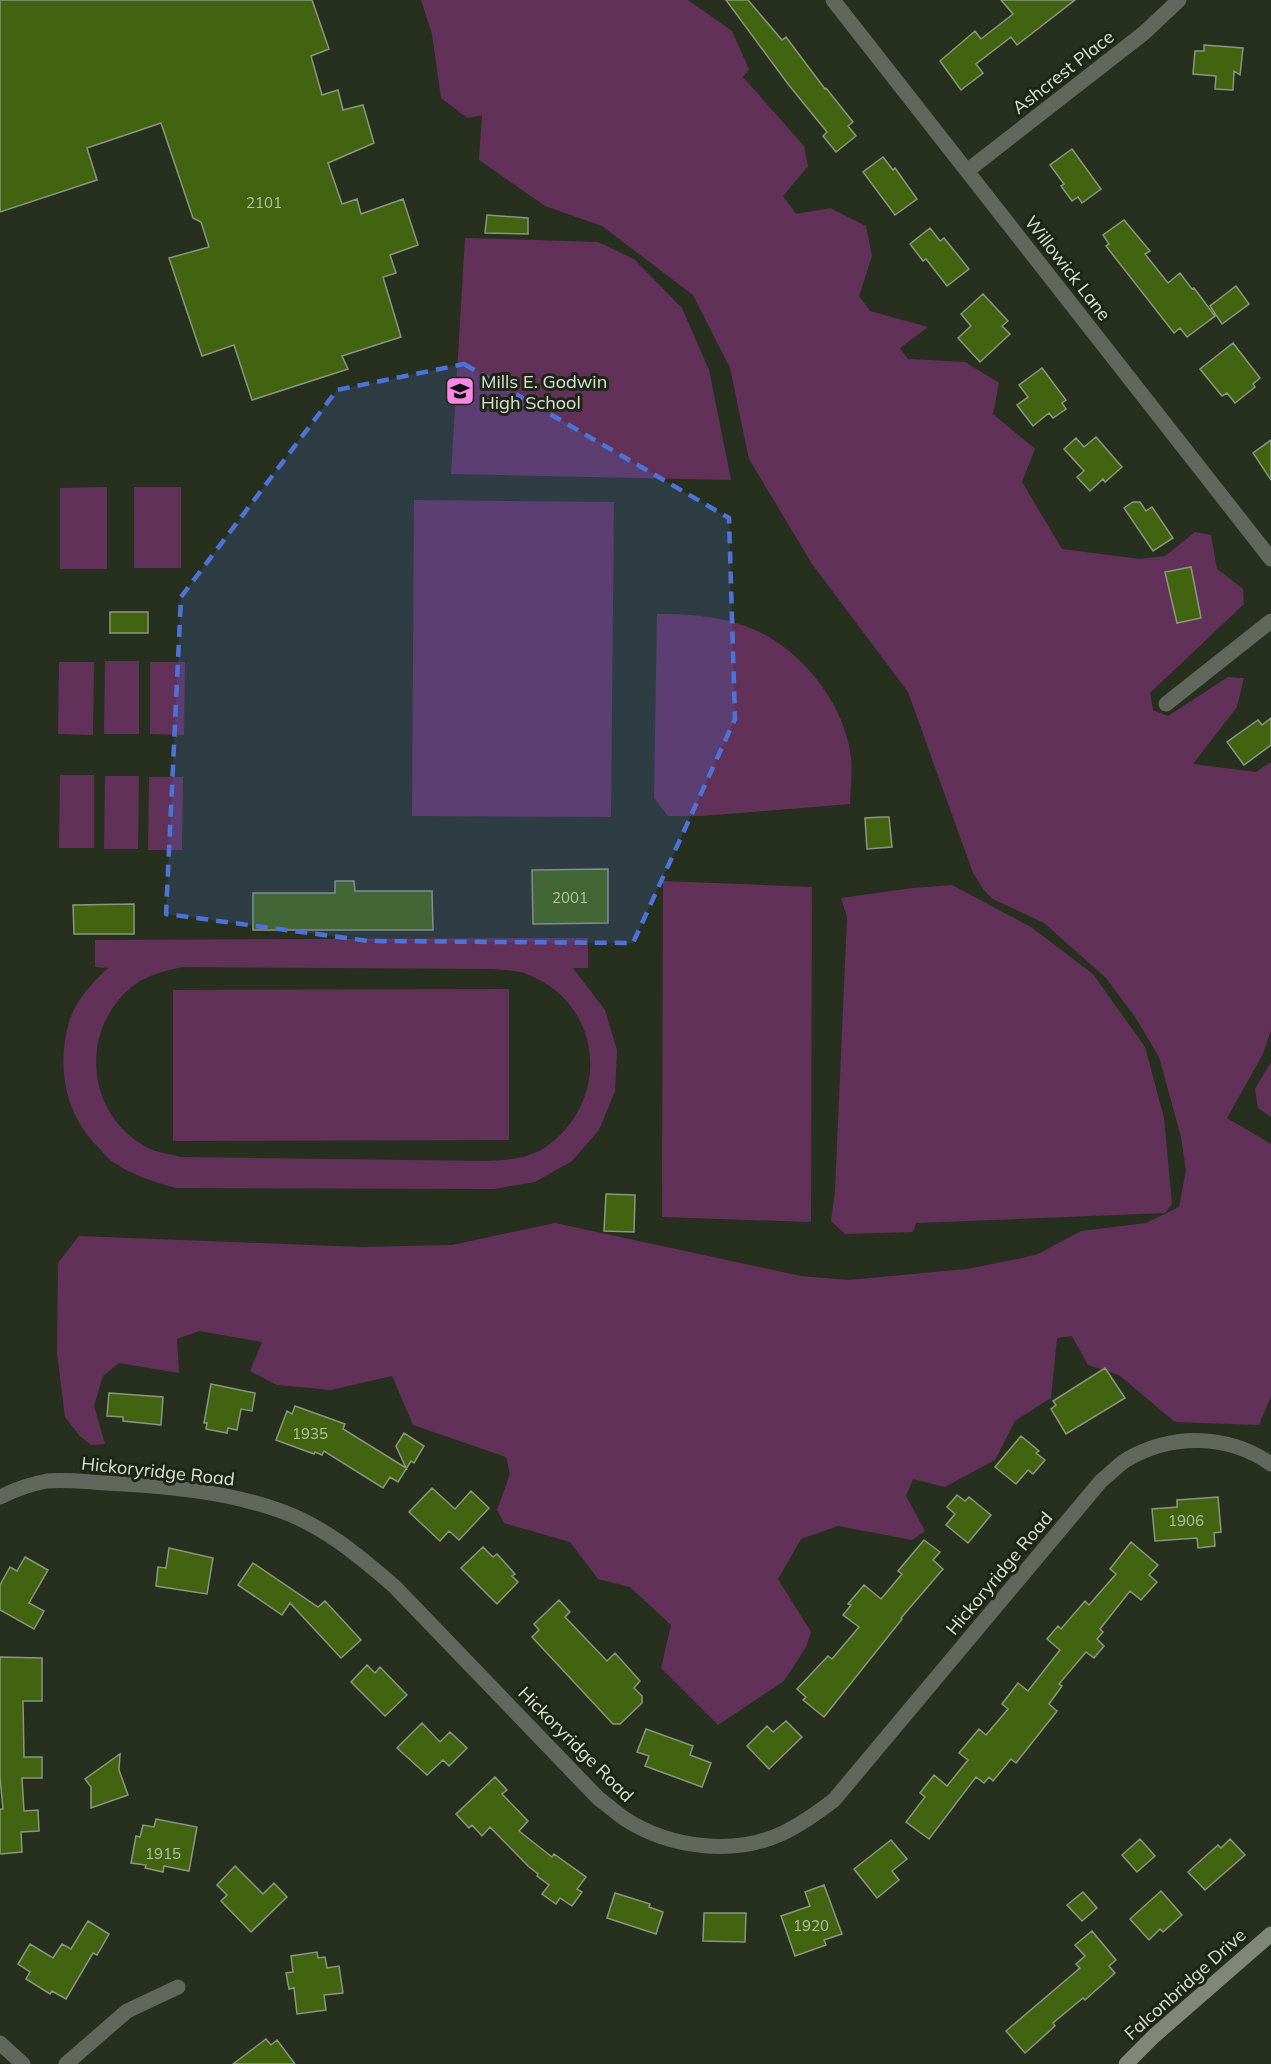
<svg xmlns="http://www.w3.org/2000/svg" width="1271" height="2064" font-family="Mulish,sans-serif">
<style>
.green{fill:#613159;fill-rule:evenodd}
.building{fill:#426310;stroke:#8b9681;stroke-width:1.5}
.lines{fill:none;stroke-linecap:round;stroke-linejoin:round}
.street{stroke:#62675e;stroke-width:15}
.secondary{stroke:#808779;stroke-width:15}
.marked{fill:#4d73d8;fill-opacity:0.2;stroke:#4d73d8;stroke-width:4.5;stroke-dasharray:12 8;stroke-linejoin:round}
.labels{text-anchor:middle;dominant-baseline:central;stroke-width:6;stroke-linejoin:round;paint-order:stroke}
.number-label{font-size:15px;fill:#b6c2a5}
.street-label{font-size:18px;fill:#dce2d7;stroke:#1d2615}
.poi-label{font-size:18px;fill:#dce2d7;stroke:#1d2615;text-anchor:start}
</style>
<rect width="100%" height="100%" fill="#27301e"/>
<path class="green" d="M 421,0 L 688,0 L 732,31 L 749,69 L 743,77 L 804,146 L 808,166 L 783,196 L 796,214 L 830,208 L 866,226 L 872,256 L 859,296 L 870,311 L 928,327 L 900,348 L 908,359 L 965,362 L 999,383 L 993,414 L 1035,449 L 1022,482 L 1062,549 L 1140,559 L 1165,556 L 1195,532 L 1211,535 L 1217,569 L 1243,589 L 1244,604 L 1150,693 L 1153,710 L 1168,716 L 1228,677 L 1244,678 L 1237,707 L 1193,764 L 1256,772 L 1271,762 L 1271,1030 L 1263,1054 L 1227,1118 L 1271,1144 L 1271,1396 L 1259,1425 L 1175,1422 L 1119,1375 L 1088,1365 L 1072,1336 L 1057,1338 L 1051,1398 L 1015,1421 L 995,1460 L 945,1487 L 913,1479 L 906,1496 L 925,1531 L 912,1540 L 838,1526 L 801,1539 L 778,1579 L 811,1632 L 806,1647 L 784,1681 L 718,1725 L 661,1668 L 671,1625 L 630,1587 L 598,1579 L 570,1542 L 504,1523 L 497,1510 L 510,1474 L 506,1457 L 413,1425 L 392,1376 L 331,1390 L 277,1385 L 250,1371 L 262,1342 L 199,1331 L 177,1339 L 179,1373 L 119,1363 L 103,1376 L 94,1406 L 105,1444 L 91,1445 L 79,1435 L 65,1417 L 57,1353 L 58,1263 L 79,1236 L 362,1247 L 452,1245 L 555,1223 L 801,1276 L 848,1280 L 967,1269 L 1022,1258 L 1038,1254 L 1081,1231 L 1146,1223 L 1179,1207 L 1186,1171 L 1181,1137 L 1159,1057 L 1135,1017 L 1106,978 L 1044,923 L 993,899 L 983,889 L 973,873 L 908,692 L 812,564 L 749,459 L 730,368 L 693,295 L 602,226 L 545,206 L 479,160 L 482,115 L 467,118 L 441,98 L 432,34 Z
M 465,238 L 598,242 L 634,259 L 682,308 L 709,370 L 731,480 L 451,474 Z
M 107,487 L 107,569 L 60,569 L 60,488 Z
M 134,487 L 181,487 L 181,568 L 134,568 Z
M 414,500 L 614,502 L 611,817 L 412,816 Z
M 657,614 C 685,614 711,615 739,624 C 794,640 845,700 851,758 C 853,773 850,789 850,804 L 702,816 L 668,816 L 654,798 Z
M 105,661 L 139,661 L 139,734 L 104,734 Z
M 59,662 L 94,662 L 93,735 L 58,734 Z
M 150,662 L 185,662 L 184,735 L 150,734 Z
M 60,775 L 94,775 L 94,848 L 59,848 Z
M 105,776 L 139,776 L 138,849 L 104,849 Z
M 149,777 L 183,777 L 182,850 L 148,850 Z
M 663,881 L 812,887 L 811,1222 L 662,1217 Z
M 952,885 L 1031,927 L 1093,974 L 1145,1047 L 1164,1118 L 1172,1204 L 1165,1213 L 916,1223 L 913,1232 L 845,1234 L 831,1221 L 835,1191 L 847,917 L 841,898 L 913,888 Z
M 588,938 L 588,968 L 573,968 L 605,1010 L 617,1050 L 615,1091 L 599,1130 L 572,1161 L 535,1182 L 494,1189 L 176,1188 C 154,1182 132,1175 113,1162 C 107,1158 102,1151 97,1146 C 64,1112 56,1064 70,1019 C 77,999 93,982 108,968 L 95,967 L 95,940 ZM 183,967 L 492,969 C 502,970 514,970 524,973 C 602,1000 613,1099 547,1146 C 529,1159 507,1160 485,1161 L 181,1157 C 171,1154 159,1153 150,1149 C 88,1118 78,1036 128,990 C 143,976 163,971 183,967 Z
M 509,989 L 509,1140 L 173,1141 L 173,990 Z
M 1271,1062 L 1271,1117 L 1258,1108 L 1255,1089 Z"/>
<path class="building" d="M 0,0 L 312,0 L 329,49 L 311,56 L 322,95 L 338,90 L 343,110 L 363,105 L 374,143 L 328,163 L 342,204 L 357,199 L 361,214 L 403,199 L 418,245 L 390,255 L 396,273 L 383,277 L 401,337 L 342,356 L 348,369 L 252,400 L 234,345 L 202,356 L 169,258 L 209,247 L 201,222 L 193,218 L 161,123 L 87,148 L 97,180 L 0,212 Z
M 726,0 L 748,0 L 782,40 L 786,37 L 825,89 L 826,88 L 853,122 L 848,126 L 856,136 L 836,152 L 823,136 L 827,132 L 788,84 Z
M 1001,0 L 1075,0 L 1017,45 L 1011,37 L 976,64 L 983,73 L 961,90 L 940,61 L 975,31 L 981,39 L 1013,14 Z
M 1204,45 L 1243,48 L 1240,75 L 1234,71 L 1233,90 L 1215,89 L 1216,76 L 1193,74 L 1195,51 L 1204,51 Z
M 1072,149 L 1101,189 L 1082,203 L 1078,197 L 1072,201 L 1061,186 L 1064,184 L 1050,165 Z
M 883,157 L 893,170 L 895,168 L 917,199 L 895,215 L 863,172 Z
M 487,215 L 528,218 L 528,234 L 485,233 Z
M 1124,220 L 1150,251 L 1145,254 L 1168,283 L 1180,273 L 1192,289 L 1194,288 L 1215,316 L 1187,337 L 1180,328 L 1174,333 L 1106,246 L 1109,244 L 1103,235 Z
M 930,228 L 940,241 L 944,238 L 969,269 L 947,286 L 926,259 L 923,261 L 910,244 Z
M 1236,286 L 1249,304 L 1222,324 L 1210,306 Z
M 983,294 L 1008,321 L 1002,326 L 1010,334 L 980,362 L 958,338 L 971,326 L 961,314 Z
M 1233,343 L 1260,378 L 1253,384 L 1255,387 L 1235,403 L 1227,393 L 1222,396 L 1200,369 Z
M 1042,368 L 1066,400 L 1062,403 L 1066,409 L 1053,418 L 1049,413 L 1033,426 L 1017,405 L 1028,397 L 1019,385 Z
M 1096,437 L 1122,467 L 1105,482 L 1103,479 L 1090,491 L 1077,477 L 1084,471 L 1064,449 L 1076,438 L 1084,447 Z
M 1271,440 L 1271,480 L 1253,453 Z
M 1133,502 L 1140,502 L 1146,511 L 1152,507 L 1173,538 L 1153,551 L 1124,508 Z
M 1191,567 L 1201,618 L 1177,623 L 1165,572 Z
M 110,612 L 148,612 L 148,633 L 110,633 Z
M 1271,718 L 1271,745 L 1244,765 L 1227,742 L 1258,720 L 1262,725 Z
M 882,817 L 889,817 L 892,847 L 867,849 L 865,818 Z
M 608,869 L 608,923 L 533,924 L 532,870 Z
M 335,881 L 354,881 L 355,891 L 432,891 L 433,930 L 253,930 L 253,893 L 335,893 Z
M 134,904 L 134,934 L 74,934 L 73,905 Z
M 606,1194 L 635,1195 L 634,1232 L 604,1231 Z
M 1105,1368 L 1125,1398 L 1066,1434 L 1051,1409 L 1056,1405 L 1053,1401 Z
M 211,1384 L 255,1393 L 252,1411 L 241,1409 L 237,1430 L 228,1428 L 227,1433 L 206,1429 L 207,1423 L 204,1423 Z
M 109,1393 L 163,1397 L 161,1425 L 123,1421 L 123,1417 L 107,1416 Z
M 295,1406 L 345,1424 L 343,1429 L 406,1468 L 396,1446 L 404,1433 L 424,1446 L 414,1463 L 411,1461 L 398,1482 L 390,1477 L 383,1488 L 324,1451 L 322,1455 L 315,1452 L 314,1454 L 276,1440 L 287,1411 L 292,1414 Z
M 1021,1436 L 1039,1451 L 1036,1453 L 1045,1460 L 1033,1474 L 1028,1470 L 1016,1484 L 995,1467 Z
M 432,1488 L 455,1509 L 471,1491 L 489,1508 L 459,1540 L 449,1531 L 440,1541 L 409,1512 Z
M 957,1495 L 965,1501 L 969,1497 L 991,1515 L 968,1543 L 946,1525 L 955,1514 L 947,1507 Z
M 1218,1497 L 1221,1532 L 1214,1533 L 1215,1546 L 1198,1548 L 1197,1538 L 1155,1541 L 1152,1509 L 1177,1507 L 1177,1500 Z
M 924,1540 L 940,1552 L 933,1560 L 943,1569 L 901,1618 L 902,1619 L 824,1717 L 803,1700 L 806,1697 L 797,1689 L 828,1656 L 832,1659 L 859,1627 L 843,1615 L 851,1605 L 848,1604 L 864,1585 L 881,1599 L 902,1574 L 898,1571 Z
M 1131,1542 L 1158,1565 L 1149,1575 L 1157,1582 L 1141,1600 L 1130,1591 L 1100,1629 L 1103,1632 L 1097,1639 L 1104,1646 L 1094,1658 L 1086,1652 L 1059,1684 L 1062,1686 L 1049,1704 L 1057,1711 L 1016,1763 L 1011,1759 L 993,1781 L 989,1777 L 984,1783 L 976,1777 L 929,1839 L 906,1822 L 925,1797 L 920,1793 L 934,1775 L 947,1786 L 968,1760 L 959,1753 L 979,1729 L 986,1735 L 1008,1709 L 1002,1704 L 1018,1683 L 1028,1691 L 1060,1650 L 1047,1639 L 1058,1626 L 1061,1629 L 1085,1601 L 1089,1605 L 1116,1574 L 1110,1569 Z
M 483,1547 L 493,1557 L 497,1554 L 515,1574 L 512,1576 L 518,1582 L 497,1604 L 461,1568 Z
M 169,1548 L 213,1558 L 207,1594 L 156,1586 L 158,1567 L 166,1568 Z
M 25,1557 L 48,1570 L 29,1603 L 44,1611 L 34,1629 L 0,1610 L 0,1585 L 10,1567 L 17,1571 Z
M 253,1563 L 318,1607 L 325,1601 L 361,1640 L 341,1658 L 290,1603 L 282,1615 L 238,1585 Z
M 559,1600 L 570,1612 L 565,1617 L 607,1661 L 615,1653 L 640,1681 L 634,1688 L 642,1696 L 642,1703 L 620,1724 L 613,1724 L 532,1637 L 539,1630 L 534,1624 Z
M 0,1657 L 42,1658 L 42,1701 L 23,1701 L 24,1757 L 42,1757 L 42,1778 L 22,1778 L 24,1811 L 38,1810 L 39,1831 L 21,1832 L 22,1852 L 0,1854 L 0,1809 L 3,1809 L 0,1778 Z
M 367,1665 L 375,1673 L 380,1667 L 407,1695 L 385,1716 L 351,1682 Z
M 786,1721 L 802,1737 L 769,1769 L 747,1746 L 767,1726 L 773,1732 Z
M 422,1723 L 440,1742 L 450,1732 L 467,1748 L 449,1766 L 443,1760 L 427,1775 L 397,1748 Z
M 646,1729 L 693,1746 L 690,1755 L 711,1763 L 702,1787 L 645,1766 L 649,1756 L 637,1752 Z
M 120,1754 L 119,1770 L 128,1795 L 91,1808 L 91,1787 L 85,1779 Z
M 495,1777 L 507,1790 L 502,1794 L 528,1821 L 519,1831 L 552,1857 L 554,1854 L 586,1877 L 577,1889 L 582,1892 L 572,1906 L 560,1898 L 556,1904 L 542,1894 L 549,1885 L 537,1876 L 538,1874 L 528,1866 L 490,1827 L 482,1836 L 472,1825 L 469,1828 L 456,1814 Z
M 156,1819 L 197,1827 L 189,1871 L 164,1866 L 163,1872 L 145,1868 L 146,1865 L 131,1863 L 136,1836 L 140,1837 L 143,1825 L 154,1827 Z
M 1140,1839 L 1155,1856 L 1137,1872 L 1122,1855 Z
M 1230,1839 L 1245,1855 L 1205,1890 L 1188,1872 L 1218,1845 L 1221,1848 Z
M 891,1840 L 907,1859 L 892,1871 L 899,1880 L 877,1898 L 854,1869 Z
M 235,1866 L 263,1894 L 274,1883 L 287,1897 L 251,1932 L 221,1901 L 227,1895 L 217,1885 Z
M 824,1885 L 842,1934 L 824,1940 L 826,1945 L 795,1956 L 781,1916 L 810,1906 L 805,1892 Z
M 1161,1891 L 1182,1915 L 1163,1932 L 1160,1929 L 1149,1940 L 1130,1919 Z
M 1083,1892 L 1097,1908 L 1082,1921 L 1067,1905 Z
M 615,1893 L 650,1904 L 649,1907 L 663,1912 L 656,1934 L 607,1918 Z
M 704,1913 L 746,1913 L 745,1942 L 703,1941 Z
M 88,1921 L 109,1934 L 97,1955 L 93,1953 L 66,1999 L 52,1991 L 50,1994 L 26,1979 L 30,1972 L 18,1964 L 30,1944 L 53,1958 L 62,1944 L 71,1949 Z
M 1092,1931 L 1116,1960 L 1109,1966 L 1115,1973 L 1085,2000 L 1083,1998 L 1053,2023 L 1055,2026 L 1025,2053 L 1006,2031 L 1080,1968 L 1076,1964 L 1085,1956 L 1075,1945 Z
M 317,1952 L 318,1958 L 325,1957 L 327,1968 L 339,1966 L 343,1993 L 324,1995 L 326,2010 L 297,2014 L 294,1988 L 289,1989 L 286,1973 L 293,1972 L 291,1956 Z
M 266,2039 L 271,2045 L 277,2040 L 295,2064 L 233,2064 Z"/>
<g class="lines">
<path class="street" d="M 833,0 L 1271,559
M 967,171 L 1144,33 L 1179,0
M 1166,704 L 1271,621
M 0,1497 C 14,1490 31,1484 47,1481 C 66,1479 87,1482 106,1483 C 165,1486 225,1491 281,1511 C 324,1526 360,1557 394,1586 L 599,1799 C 608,1805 616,1813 625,1819 C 670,1848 734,1856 783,1833 C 802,1824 817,1813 834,1800 L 1101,1481 C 1110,1474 1117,1466 1126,1460 C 1172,1433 1228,1434 1271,1464
M 0,2043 L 23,2064
M 66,2064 L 127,2011 L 178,1987"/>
<path class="secondary" d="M 1126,2064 L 1154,2036 L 1271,1934"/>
</g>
<path class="marked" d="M 464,364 L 729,518 L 735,719 L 633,943 L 369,941 L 166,914 L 181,597 L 337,390 Z"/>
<defs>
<g id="school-square" transform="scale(1.5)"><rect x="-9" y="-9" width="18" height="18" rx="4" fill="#fa87e7" stroke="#1d2615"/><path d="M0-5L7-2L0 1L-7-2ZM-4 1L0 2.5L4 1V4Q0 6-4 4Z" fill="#111"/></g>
</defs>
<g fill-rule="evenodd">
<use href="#school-square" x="460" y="391"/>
</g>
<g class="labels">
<g class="number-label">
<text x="264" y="202">2101</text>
<text x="570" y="897">2001</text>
<text x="310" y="1433">1935</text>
<text x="1186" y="1520">1906</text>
<text x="163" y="1853">1915</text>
<text x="811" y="1925">1920</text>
</g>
<g class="street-label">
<text transform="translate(1063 72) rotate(-38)">Ashcrest Place</text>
<text transform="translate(1068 268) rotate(52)">Willowick Lane</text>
<text transform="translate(158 1471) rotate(6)">Hickoryridge Road</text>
<text transform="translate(999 1573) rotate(-50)">Hickoryridge Road</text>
<text transform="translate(576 1744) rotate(45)">Hickoryridge Road</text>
<text transform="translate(1185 1984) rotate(-42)">Falconbridge Drive</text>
</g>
<g class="poi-label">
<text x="481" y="381">Mills E. Godwin<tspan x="481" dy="21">High School</tspan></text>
</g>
</g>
</svg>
